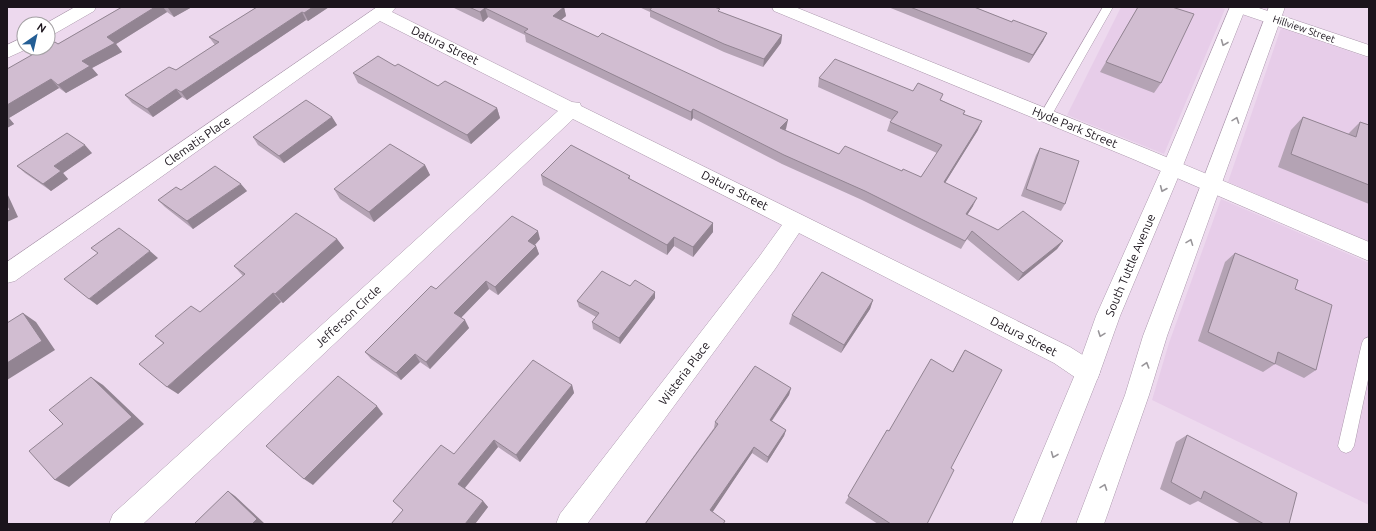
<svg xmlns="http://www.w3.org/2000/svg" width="1376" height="531" font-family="Ubuntu,sans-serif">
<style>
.built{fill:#e7cde9}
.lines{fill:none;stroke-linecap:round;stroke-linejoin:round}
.service-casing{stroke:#ac99ad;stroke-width:1}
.minor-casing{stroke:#ac99ad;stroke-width:1}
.secondary-casing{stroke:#ac99ad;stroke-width:1}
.service{fill:#fff;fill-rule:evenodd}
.minor{fill:#fff;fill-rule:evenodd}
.secondary{fill:#fff;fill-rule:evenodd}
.wall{fill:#b4a3b4}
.shaded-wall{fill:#928492}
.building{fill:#d1bdd1;stroke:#928492}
.oneway{stroke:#989599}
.labels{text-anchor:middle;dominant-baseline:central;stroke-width:3.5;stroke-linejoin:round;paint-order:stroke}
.far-street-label{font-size:10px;fill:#1b141c;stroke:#fff}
.street-label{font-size:12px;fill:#1b141c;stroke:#fff}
</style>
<rect width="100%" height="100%" fill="#edd9ee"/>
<path class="built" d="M 1121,7 L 1219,7 L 1225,9 L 1164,154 L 1067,115 Z
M 1281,28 L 1369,58 L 1369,242 L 1228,182 Z
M 1221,199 L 1369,263 L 1369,505 L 1152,400 L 1169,343 Z"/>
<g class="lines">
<g class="service-casing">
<path id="service" d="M 1103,7 L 1113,7 L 1050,118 L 1042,118 L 1040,115 Z
M 1369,337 L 1369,375 L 1354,446 L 1351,451 L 1346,453 L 1341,451 L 1338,446 L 1362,343 L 1364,339 Z"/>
</g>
<g class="minor-casing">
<path id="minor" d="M 75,7 L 96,7 L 94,11 L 54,34 L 48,36 L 48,24 L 45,24 Z
M 377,7 L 396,7 L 392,12 L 572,102 L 580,103 L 581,106 L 1070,347 L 1097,364 L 1100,372 L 1097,380 L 1088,383 L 1079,380 L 1054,363 L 799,233 L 775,269 L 587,524 L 556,524 L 560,514 L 759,257 L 782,225 L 573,119 L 143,524 L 109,524 L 113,514 L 558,111 L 380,21 L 15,281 L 7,283 L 7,262 Z
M 772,7 L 795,7 L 1147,149 L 1369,242 L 1369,261 L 1133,159 L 774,11 Z
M 1231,7 L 1256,7 L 1369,45 L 1369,57 L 1233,11 Z
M 24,37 L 24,48 L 29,48 L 7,58 L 7,45 Z"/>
</g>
<g class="secondary-casing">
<path id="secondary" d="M 1230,7 L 1246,7 L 1182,168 L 1120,316 L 1100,372 L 1040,524 L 1012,524 L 1076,372 L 1096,316 L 1162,168 Z
M 1269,7 L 1285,7 L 1167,336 L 1149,395 L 1104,524 L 1076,524 L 1125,395 L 1143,336 Z"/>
</g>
<use href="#service" class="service"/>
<use href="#minor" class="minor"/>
<use href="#secondary" class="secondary"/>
</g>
<path class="wall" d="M 122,7 L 192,7 L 174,17 L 167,12 L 116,44 L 122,52 L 92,68 L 98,75 L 66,93 L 59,88 L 9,118 L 14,124 L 7,128 L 7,69 L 58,44 Z
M 257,7 L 329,7 L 308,21 L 306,20 L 187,100 L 182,97 L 153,117 L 132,103 L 125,95 L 176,70 L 215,45 L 209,37 Z
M 452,7 L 564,7 L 566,16 L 561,20 L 786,129 L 785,130 L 839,154 L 902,171 L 921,177 L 937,153 L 887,131 L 890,122 L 892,120 L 818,87 L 819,78 L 913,91 L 941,100 L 965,111 L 964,114 L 978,130 L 945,183 L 973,206 L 967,215 L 998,230 L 1063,241 L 1057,249 L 1018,281 L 967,239 L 961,249 L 862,200 L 782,164 L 693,118 L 691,121 L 526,42 L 525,35 L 488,17 L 483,22 Z
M 639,7 L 714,7 L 720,12 L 782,35 L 781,43 L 763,67 L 724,52 L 668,26 L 650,17 L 650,12 Z
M 888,7 L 974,7 L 1012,22 L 1047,33 L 1043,41 L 1029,63 Z
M 1138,7 L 1161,83 L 1154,93 L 1100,72 Z
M 395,66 L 438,86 L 497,108 L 500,118 L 471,144 L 358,83 L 353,73 Z
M 332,117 L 337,125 L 284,163 L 258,145 L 253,137 Z
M 1303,117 L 1348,134 L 1360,122 L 1369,125 L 1369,204 L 1278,167 L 1291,130 Z
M 1040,148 L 1065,204 L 1061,211 L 1021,196 L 1036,155 Z
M 92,153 L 63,173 L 68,179 L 51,191 L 25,173 L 17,166 Z
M 425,165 L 430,175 L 374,222 L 340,199 L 334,189 Z
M 541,175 L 630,176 L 630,179 L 713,223 L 713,232 L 693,257 L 674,246 L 667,255 L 543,185 Z
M 181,190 L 247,191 L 193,229 L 165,207 L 158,200 Z
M 337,239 L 344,248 L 283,303 L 281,302 L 178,394 L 163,343 L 155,336 L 200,312 L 243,276 L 234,266 Z
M 540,239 L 535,245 L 536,246 L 539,254 L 498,295 L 489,289 L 461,317 L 469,328 L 430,369 L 420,362 L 401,380 L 371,359 L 365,352 L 436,289 Z
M 1235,253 L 1295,289 L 1316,370 L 1304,378 L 1275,364 L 1263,372 L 1198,341 L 1225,262 Z
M 630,286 L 655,298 L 620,344 L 593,329 L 592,322 L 596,317 L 579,307 L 577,301 Z
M 873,300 L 870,309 L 841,353 L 789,324 L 792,315 Z
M 965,350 L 951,468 L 927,524 L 878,524 L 845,503 L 887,430 L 889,431 L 953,371 L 960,358 Z
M 572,385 L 574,393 L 520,462 L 498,447 L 465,488 L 483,501 L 488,507 L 475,524 L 391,524 L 403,510 L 393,501 L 454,454 Z
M 791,388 L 789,395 L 772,421 L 786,430 L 784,436 L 767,463 L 752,453 L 712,512 L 645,524 L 714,428 L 715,422 Z
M 1187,435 L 1289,524 L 1241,524 L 1198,501 L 1190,505 L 1160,489 L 1176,442 Z"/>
<path class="shaded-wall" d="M 155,7 L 163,7 L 167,12 L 116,44 L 122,52 L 92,68 L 98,75 L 66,93 L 58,85 L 107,37 Z
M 170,7 L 192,7 L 174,17 L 168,8 Z
M 313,7 L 329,7 L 308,21 L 304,13 Z
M 564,7 L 566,16 L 554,25 L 553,16 Z
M 485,8 L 488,17 L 483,22 L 480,12 Z
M 302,12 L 306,20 L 187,100 L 181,92 Z
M 1047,33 L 1043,41 L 1029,63 L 1033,55 Z
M 782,35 L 781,43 L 763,67 L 764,59 Z
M 51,79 L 59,88 L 9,118 L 14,124 L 7,128 L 7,105 Z
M 176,89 L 182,97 L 153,117 L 147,109 Z
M 497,108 L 500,118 L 471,144 L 467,135 Z
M 693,109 L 693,118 L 691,121 L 691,112 Z
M 332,117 L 337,125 L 284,163 L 279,156 Z
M 788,120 L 786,129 L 779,137 L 780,128 Z
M 982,121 L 978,130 L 940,191 L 944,182 Z
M 85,145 L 92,153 L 63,173 L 68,179 L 51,191 L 43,184 L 54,166 Z
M 425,165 L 430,175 L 374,222 L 369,212 Z
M 241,184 L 247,191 L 193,229 L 187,221 Z
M 7,193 L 18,217 L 7,222 Z
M 977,198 L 973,206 L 962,223 L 966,214 Z
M 713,223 L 713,232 L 693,257 L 693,247 Z
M 538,231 L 540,239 L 531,249 L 528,241 Z
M 674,237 L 674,246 L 667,255 L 667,245 Z
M 337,239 L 344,248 L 283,303 L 275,294 Z
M 1063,241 L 1057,249 L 1018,281 L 1023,273 Z
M 536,246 L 539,254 L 498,295 L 495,287 Z
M 150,251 L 158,258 L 97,305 L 89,299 Z
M 486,281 L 489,289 L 458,321 L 454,313 Z
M 655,292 L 655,298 L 620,344 L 619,338 Z
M 273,293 L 281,302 L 178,394 L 167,387 Z
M 873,300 L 870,309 L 841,353 L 844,345 Z
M 23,313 L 36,322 L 55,350 L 7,380 L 7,363 Z
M 465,320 L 469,328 L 430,369 L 426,362 Z
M 415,354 L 420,362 L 401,380 L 396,373 Z
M 91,377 L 103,385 L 144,424 L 69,487 L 55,480 Z
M 572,385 L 574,393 L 520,462 L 516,455 Z
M 791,388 L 789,395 L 768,426 L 770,420 Z
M 377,406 L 383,414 L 313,485 L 304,479 Z
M 786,430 L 784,436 L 767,463 L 768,457 Z
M 494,440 L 498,447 L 463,490 L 458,484 Z
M 754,447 L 752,453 L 710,516 L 710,510 Z
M 228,491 L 235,496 L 264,523 L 263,524 L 252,524 Z
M 483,501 L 488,507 L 475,524 L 465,524 Z"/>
<path class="building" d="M 122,7 L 155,7 L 107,37 L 115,43 L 82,61 L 90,66 L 58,85 L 51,79 L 7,105 L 7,69 L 44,48 L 48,48 L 48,45 L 55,42 L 58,44 Z
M 257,7 L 313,7 L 304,13 L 302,12 L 181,92 L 176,89 L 147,109 L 125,95 L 169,67 L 176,70 L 219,42 L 209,37 Z
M 469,7 L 564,7 L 553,16 L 598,37 L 602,33 L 788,120 L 780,128 L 839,154 L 845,146 L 902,171 L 903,169 L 921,177 L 942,145 L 890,122 L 898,112 L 819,78 L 835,59 L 913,91 L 918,83 L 943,94 L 940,100 L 965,111 L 963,114 L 982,121 L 944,182 L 977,198 L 966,214 L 998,230 L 1023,211 L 1063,241 L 1023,273 L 972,231 L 965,241 L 865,191 L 784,155 L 693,109 L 691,112 L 524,32 L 528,29 L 485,8 L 480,12 Z
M 652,7 L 714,7 L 720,9 L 718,11 L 782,35 L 764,59 L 724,44 L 650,10 Z
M 910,7 L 974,7 L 1012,22 L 1013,20 L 1047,33 L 1033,55 Z
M 1138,7 L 1172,7 L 1194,14 L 1161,83 L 1106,62 Z
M 378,56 L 395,66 L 398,64 L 438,86 L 445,81 L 497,108 L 467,135 L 353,73 Z
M 306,100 L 332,117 L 279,156 L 253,137 Z
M 1303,117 L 1356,137 L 1360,122 L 1369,125 L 1369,185 L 1291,154 Z
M 67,133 L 85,145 L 54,166 L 61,171 L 43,184 L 17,166 Z
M 390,144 L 425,165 L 369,212 L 334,189 Z
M 571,145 L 630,176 L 628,178 L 713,223 L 693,247 L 674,237 L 667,245 L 541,175 Z
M 1040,148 L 1079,161 L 1065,204 L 1026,189 Z
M 215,166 L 241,184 L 187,221 L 158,200 L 176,187 L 181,190 Z
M 7,204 L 10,210 L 7,211 Z
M 296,213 L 337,239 L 275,294 L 273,293 L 167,387 L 139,364 L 164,343 L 155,336 L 191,306 L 200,312 L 245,274 L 234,266 Z
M 512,216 L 538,231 L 528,241 L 536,246 L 495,287 L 486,281 L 454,313 L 465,320 L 426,362 L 415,354 L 396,373 L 365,352 L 431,286 L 436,289 Z
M 119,228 L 150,251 L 89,299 L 64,279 L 98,253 L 91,248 Z
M 1235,253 L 1298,280 L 1295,289 L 1332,305 L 1316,370 L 1278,352 L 1275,364 L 1208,332 Z
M 602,271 L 630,286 L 635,280 L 655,292 L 619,338 L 592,322 L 599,313 L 577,301 Z
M 822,272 L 873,300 L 844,345 L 792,315 Z
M 23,313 L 42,341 L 7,363 L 7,323 Z
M 965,350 L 1002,370 L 951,468 L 954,470 L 927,524 L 891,524 L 848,496 L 887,430 L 889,431 L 931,359 L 953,372 Z
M 533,360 L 572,385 L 516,455 L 494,440 L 458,484 L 483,501 L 465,524 L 391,524 L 403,510 L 393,501 L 441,445 L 454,454 Z
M 755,366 L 791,388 L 770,420 L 786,430 L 768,457 L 754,447 L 710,510 L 725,521 L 723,524 L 645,524 L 718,424 L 715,422 Z
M 338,376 L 377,406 L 304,479 L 266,446 Z
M 91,377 L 132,417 L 55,480 L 29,451 L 63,424 L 49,410 Z
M 1187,435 L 1297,493 L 1289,524 L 1264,524 L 1204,491 L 1201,499 L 1171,482 Z
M 228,491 L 257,519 L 252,524 L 194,524 Z"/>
<defs><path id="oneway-chevron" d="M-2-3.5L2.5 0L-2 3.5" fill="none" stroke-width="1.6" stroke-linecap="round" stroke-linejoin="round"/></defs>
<g class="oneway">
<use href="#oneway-chevron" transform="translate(1224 43) rotate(112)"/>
<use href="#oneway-chevron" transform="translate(1236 120) rotate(-70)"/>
<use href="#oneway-chevron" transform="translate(1163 189) rotate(113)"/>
<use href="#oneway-chevron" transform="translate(1190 242) rotate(-69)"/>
<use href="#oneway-chevron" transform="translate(1101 334) rotate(110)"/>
<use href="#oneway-chevron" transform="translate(1146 365) rotate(-73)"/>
<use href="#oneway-chevron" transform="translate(1054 455) rotate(112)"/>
<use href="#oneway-chevron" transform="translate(1104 487) rotate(-70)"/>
</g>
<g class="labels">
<g class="far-street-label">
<text transform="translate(1304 29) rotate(19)">Hillview Street</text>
</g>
<g class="street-label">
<text transform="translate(445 45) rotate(26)">Datura Street</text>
<text transform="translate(1075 127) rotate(22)">Hyde Park Street</text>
<text transform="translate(197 141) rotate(-35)">Clematis Place</text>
<text transform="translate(735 190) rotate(27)">Datura Street</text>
<text transform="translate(1130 265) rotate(-67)">South Tuttle Avenue</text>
<text transform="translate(348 316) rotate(-43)">Jefferson Circle</text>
<text transform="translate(1024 336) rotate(27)">Datura Street</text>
<text transform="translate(684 373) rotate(-53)">Wisteria Place</text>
</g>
</g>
<rect width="1376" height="531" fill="none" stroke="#1b141c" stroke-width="16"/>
<g transform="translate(36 36) rotate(34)"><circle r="19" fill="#ffffff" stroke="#a4a1a4"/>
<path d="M0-3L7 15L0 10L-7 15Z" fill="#235e95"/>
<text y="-6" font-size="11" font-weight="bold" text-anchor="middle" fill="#1b141c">N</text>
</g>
</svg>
